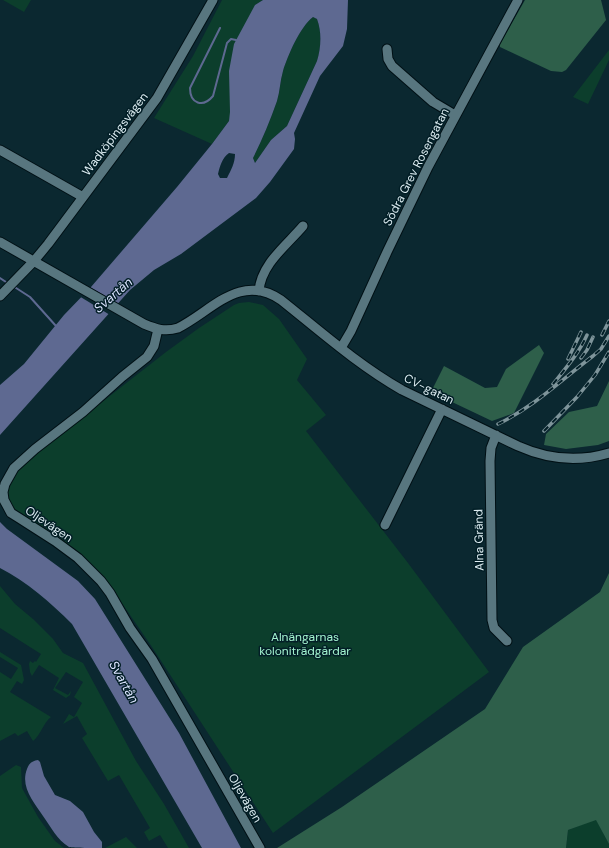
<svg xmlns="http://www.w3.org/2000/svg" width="609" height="848" font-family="'DM Sans',sans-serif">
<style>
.green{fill:#0c3e2c}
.forest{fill:#2e5f4a}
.water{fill:#5e6991;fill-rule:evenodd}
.pier{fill:#0b2830}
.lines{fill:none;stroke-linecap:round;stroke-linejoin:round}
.stream{stroke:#5e6991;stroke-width:2}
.minor-casing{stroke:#001015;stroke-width:11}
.minor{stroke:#58767f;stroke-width:9}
.rail-casing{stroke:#7e949a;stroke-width:3.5}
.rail{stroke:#021e26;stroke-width:2;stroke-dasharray:6;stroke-linecap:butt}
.labels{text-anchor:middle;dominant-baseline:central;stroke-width:3;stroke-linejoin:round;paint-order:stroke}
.street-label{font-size:12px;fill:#dcecf1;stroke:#021e26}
.park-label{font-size:12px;fill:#a3f3cf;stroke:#021e26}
.water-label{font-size:13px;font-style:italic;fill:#dbe3fe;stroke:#021e26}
</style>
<rect width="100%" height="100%" fill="#0b2830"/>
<path class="green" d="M 3,0 L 31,0 L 24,12 Z
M 222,0 L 263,0 L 255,5 L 229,121 L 212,144 L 154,118 L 193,56 Z
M 313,17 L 317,19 C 322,32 321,48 317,61 L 287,126 L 271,140 L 255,163 L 253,158 C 262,140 270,121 277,101 C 280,91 280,81 283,71 C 288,55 300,27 313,17 Z
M 609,50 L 609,60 L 588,104 L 573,97 Z
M 249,302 L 263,305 L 279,319 L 307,359 L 297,380 L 326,415 L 306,431 L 408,563 L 489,672 L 273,833 L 152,647 L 106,580 L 76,552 L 18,514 L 12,507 L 8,501 L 7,491 L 10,482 L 19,467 L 166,352 L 199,328 L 234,305 L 239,303 Z
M 0,586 L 15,604 L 33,619 L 53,639 L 63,653 L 83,663 L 136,761 L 164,804 L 189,848 L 168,848 L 160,835 L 149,841 L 144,832 L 150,828 L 119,775 L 108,781 L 82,738 L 87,734 L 77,716 L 63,724 L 69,714 L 74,717 L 82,703 L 74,697 L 83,682 L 66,672 L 55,688 L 68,695 L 71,691 L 70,695 L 66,698 L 53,690 L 59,678 L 39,665 L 32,676 L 30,672 L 29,664 L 30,661 L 33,663 L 35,661 L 36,662 L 41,654 L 0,628 Z
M 0,652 L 21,665 L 24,680 L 22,684 L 17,681 L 10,692 L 51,717 C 43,723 41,735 33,741 L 27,731 L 18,736 L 15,733 L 0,741 L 0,672 L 11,679 L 18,668 L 0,657 Z
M 16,765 L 21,767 L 22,788 L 38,817 L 55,841 L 64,848 L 0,848 L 0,776 Z
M 596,819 L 609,844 L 609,848 L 566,848 L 568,830 Z
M 126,837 L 137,848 L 105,848 Z"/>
<path class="forest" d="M 525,0 L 601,0 L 606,20 L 566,70 L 562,72 L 551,71 L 500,47 L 500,44 Z
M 539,345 L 544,353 L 514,413 L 492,421 L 431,392 L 444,366 L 485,388 L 497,387 L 506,369 Z
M 609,381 L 609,441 L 598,445 L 566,449 L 544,445 L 546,434 L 569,412 L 597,406 Z
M 609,573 L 609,844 L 596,820 L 568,830 L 566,848 L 277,848 L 342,807 L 485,709 L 523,647 L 600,592 Z"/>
<path class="water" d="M 263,0 L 348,0 L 347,29 L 343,46 L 320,76 L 294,133 L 295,139 L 294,149 L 270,182 L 256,198 L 181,254 L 154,270 L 130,290 L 0,435 L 0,385 L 24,364 L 64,315 L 91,287 L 177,187 L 212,144 L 229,121 L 230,112 L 229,71 L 234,44 L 255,5 ZM 313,17 L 317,19 C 322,32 321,48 317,61 L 287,126 L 271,140 L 255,163 L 253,158 C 262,140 270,121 277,101 C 280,91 280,81 283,71 C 288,55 300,27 313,17 ZM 229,153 L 235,154 C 235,163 231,170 227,178 L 220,178 L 218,174 C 220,166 222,158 229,153 Z
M 0,522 L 7,529 L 78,581 L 95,599 L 179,733 L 241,848 L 202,848 L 72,624 C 50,602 27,582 0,568 Z
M 38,760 L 40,762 L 44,776 L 55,795 L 70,801 L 83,812 L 94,832 L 102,842 L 102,848 C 95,848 74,848 69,847 C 57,840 51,827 43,816 C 34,802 20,787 27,769 C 29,763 32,761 38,760 Z"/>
<path class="pier" d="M 88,286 L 119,304 L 110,315 L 79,296 Z"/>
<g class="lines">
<path class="stream" d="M 220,28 L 190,88 C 190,104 203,108 213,96 L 227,43 L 231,39 L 236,40
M 0,278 L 9,284
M 13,286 L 30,297 L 56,326"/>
<g class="minor-casing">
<path id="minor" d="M 387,49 L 388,59 L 392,66 L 433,102 L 455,115
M 0,150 L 83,197
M 0,242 L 144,324 C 156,329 165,332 178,328 C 212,311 240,272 281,300 C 320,331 358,365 402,390 L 518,446 C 547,459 579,462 609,453
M 259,291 C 261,264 287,245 303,226
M 0,296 L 34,261 L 48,244 L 157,98 L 213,0
M 158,329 L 154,346 L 147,357 L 122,377 L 83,412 L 35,449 L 14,468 L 5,484 L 3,492 L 4,500 L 11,513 L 19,518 L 55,541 L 78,558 L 101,581 L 110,593 L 130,628 L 152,659 L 260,848
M 341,348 L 351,331 L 387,252 L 428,167 L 518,0
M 496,435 L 491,448 L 490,461 L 492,620 L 494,628 L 507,641
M 385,525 L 442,409"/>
</g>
<use href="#minor" class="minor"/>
<g class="rail-casing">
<path id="rail" d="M 602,335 L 609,321
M 581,358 L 587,350 L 593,337
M 568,359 L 581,332
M 553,384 C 566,368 579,353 587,335
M 498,424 C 535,406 561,380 593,356 L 601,349 L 609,336
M 544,431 L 577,397 L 595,375 L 609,352"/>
</g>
<use href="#rail" class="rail"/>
</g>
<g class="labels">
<g class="street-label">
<text transform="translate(115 134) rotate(-53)">Wadköpingsvägen</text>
<text transform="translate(416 167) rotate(-63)">Södra Grev Rosengatan</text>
<text transform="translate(429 389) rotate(26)">CV-gatan</text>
<text transform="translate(49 524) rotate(34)">Oljevägen</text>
<text transform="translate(479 540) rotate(-91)">Alna Gränd</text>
<text transform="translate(245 798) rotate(60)">Oljevägen</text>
</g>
<g class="park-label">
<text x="305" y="637">Alnängarnas<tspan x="305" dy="14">koloniträdgårdar</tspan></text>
</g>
<g class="water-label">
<text transform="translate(113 295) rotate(-41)">Svartån</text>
<text transform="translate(124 682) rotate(61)">Svartån</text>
</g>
</g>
</svg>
